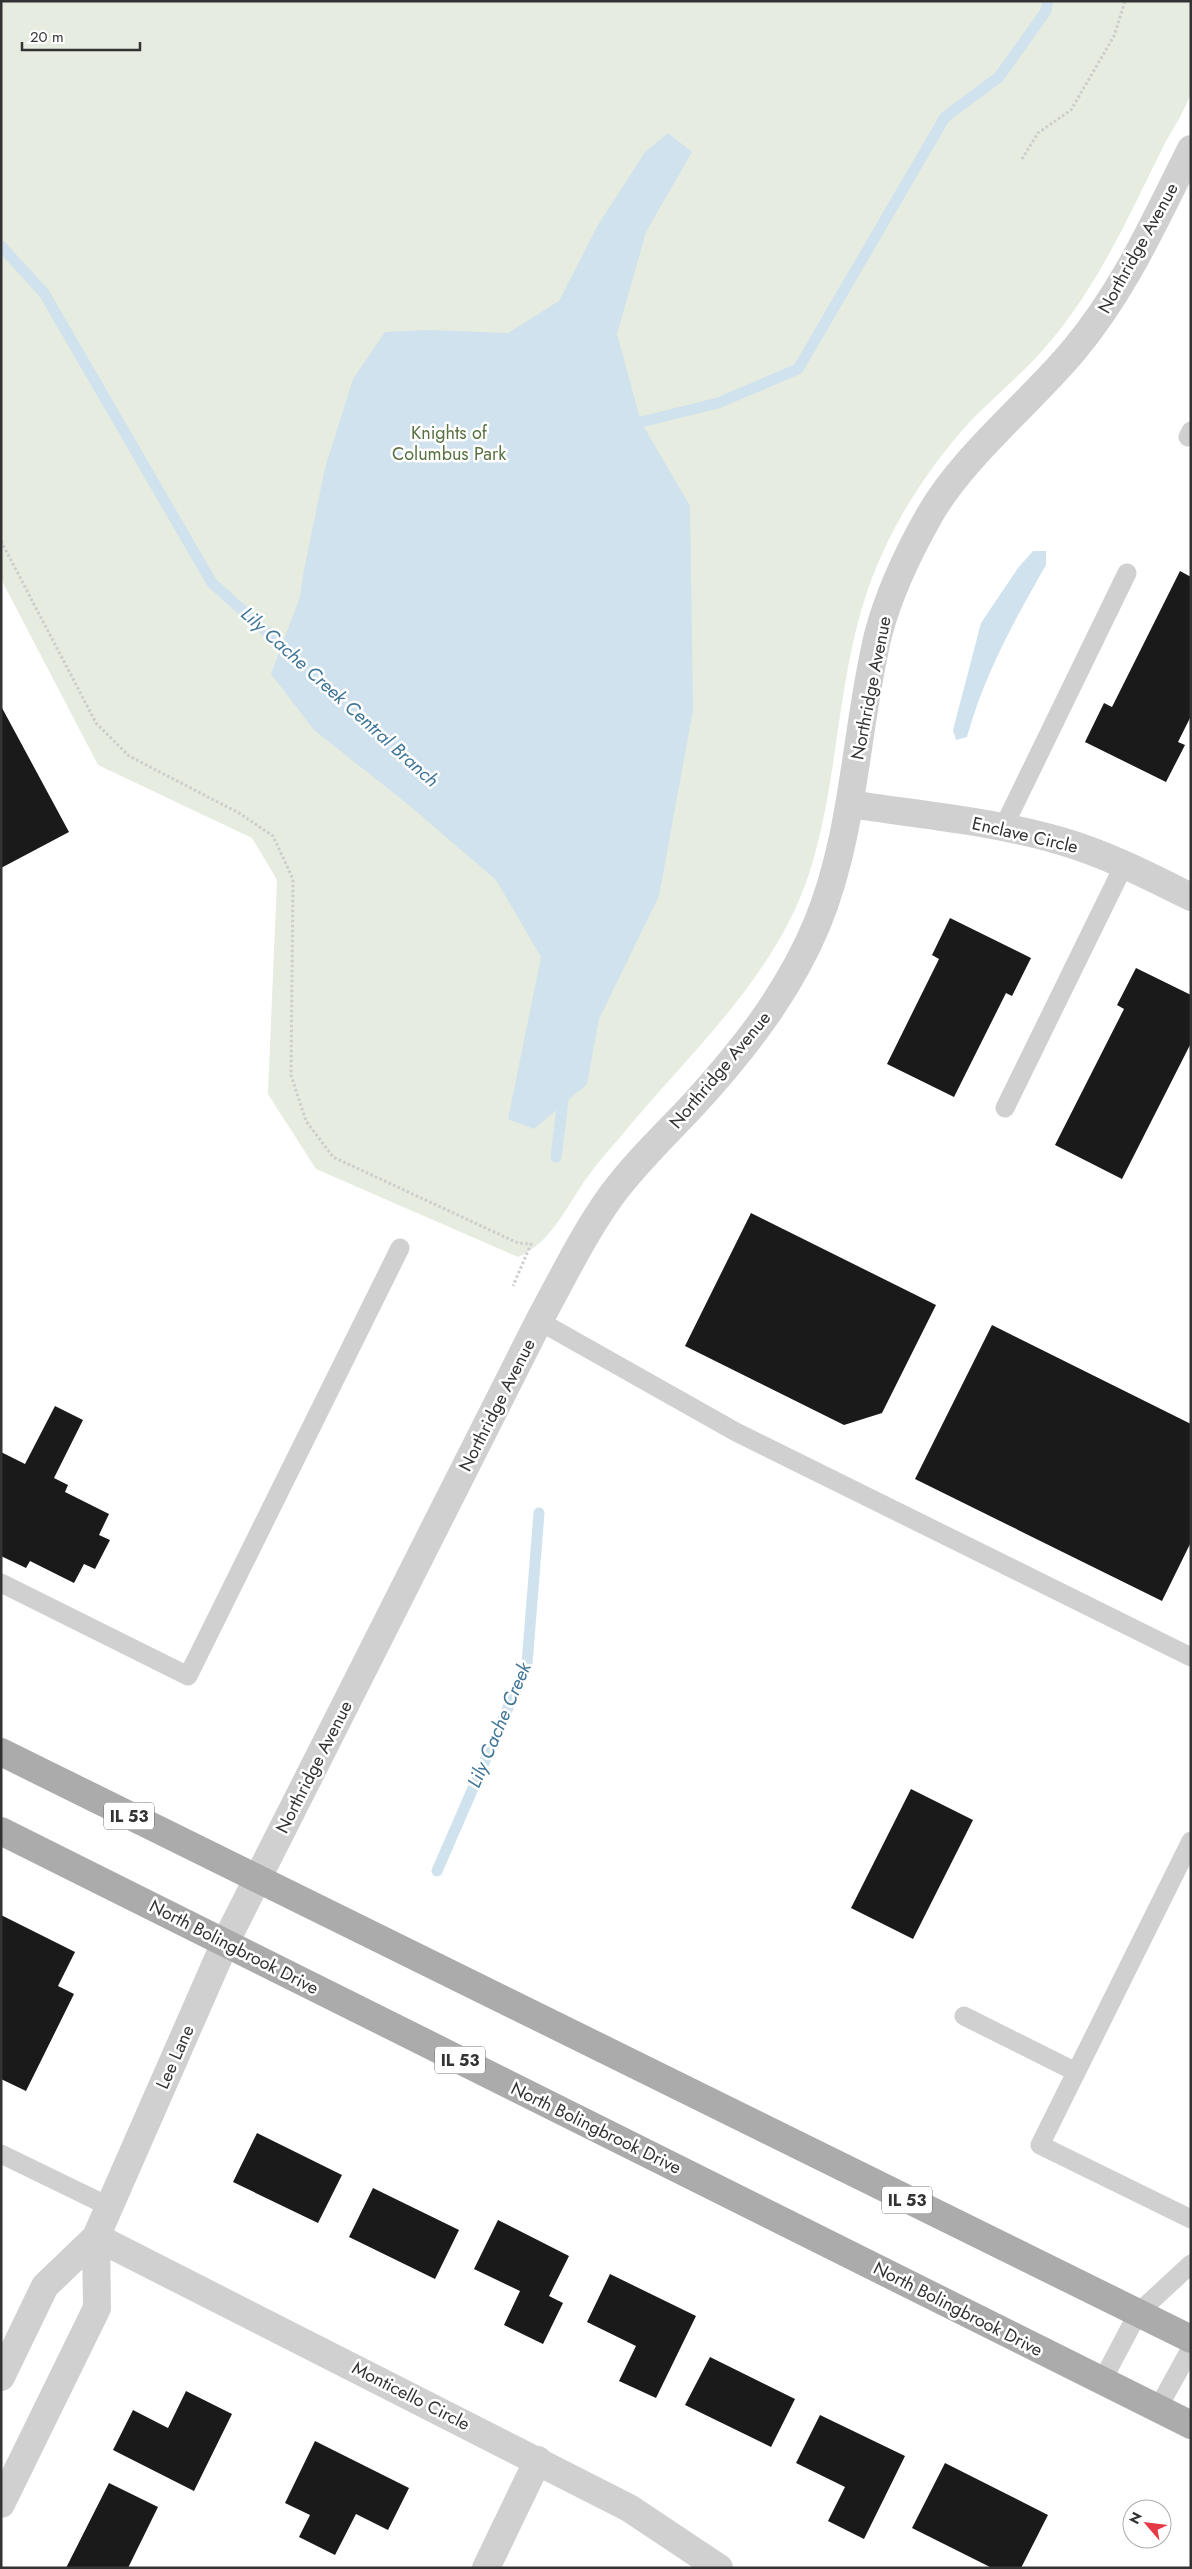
<svg xmlns="http://www.w3.org/2000/svg" width="1192" height="2569" font-family="Jost,sans-serif">
<style>
.green{fill:#e6ecdf}
.water{fill:#cfe2ee}
.lines{fill:none;stroke-linecap:round;stroke-linejoin:round}
.stream{stroke:#cfe2ee;stroke-width:11}
.building{fill:#1a1a1a}
.path{stroke:#cdcdcd;stroke-width:3;stroke-dasharray:2.5 2.5;stroke-linecap:butt}
.lane{stroke:#d0d0d0;stroke-width:19}
.street{stroke:#d0d0d0;stroke-width:28}
.primary{stroke:#ababab;stroke-width:28}
.labels{text-anchor:middle;dominant-baseline:central;stroke-width:5;stroke-linejoin:round;paint-order:stroke}
.shield{fill:#fff;stroke:#707070;stroke-width:1}
.shield-label{font-size:16px;font-weight:bold;fill:#333}
.street-label{font-size:18px;fill:#333;stroke:#fff}
.park-label{font-size:18px;fill:#56703f;stroke:#fff}
.water-label{font-size:19px;font-style:italic;fill:#3f7597;stroke:#fff}
</style>
<rect width="100%" height="100%" fill="#fff"/>
<path class="green" d="M 1,1 L 1191,1 C 1191,28 1192,64 1191,90 C 1188,107 1170,133 1162,149 C 1127,220 1095,292 1042,351 C 1014,382 980,408 954,440 C 926,474 901,512 883,552 C 835,654 843,768 809,874 C 774,980 685,1057 617,1141 C 607,1152 597,1163 589,1175 C 567,1204 553,1242 518,1257 L 316,1169 L 268,1094 L 277,880 L 252,838 L 98,765 L 1,579 Z"/>
<path class="water" d="M 668,133 L 692,152 L 646,232 L 617,334 L 641,422 L 690,506 L 693,710 L 659,896 L 599,1019 L 587,1084 L 534,1129 L 508,1119 L 541,957 L 496,880 L 410,806 L 314,730 L 271,674 L 300,597 L 303,575 L 325,468 L 353,379 L 385,332 L 429,330 L 508,333 L 559,301 L 598,225 L 645,152 Z
M 1033,551 L 1046,551 L 1046,565 C 1014,621 984,675 967,737 L 956,740 L 953,730 L 981,623 L 1018,568 Z"/>
<g class="lines">
<path class="stream" d="M 1,246 L 44,293 L 212,583 L 294,656
M 641,422 L 718,403 L 798,369 L 945,117 L 999,77 L 1046,11 L 1048,1
M 556,1157 L 564,1092
M 437,1871 L 527,1664 L 539,1513"/>
</g>
<path class="building" d="M 1180,571 L 1191,577 L 1191,716 L 1178,742 L 1185,745 L 1166,782 L 1085,742 L 1104,703 L 1112,707 Z
M 1,706 L 69,832 L 1,868 Z
M 950,918 L 1031,958 L 1012,996 L 1006,993 L 954,1097 L 887,1064 L 939,959 L 932,955 Z
M 1136,968 L 1191,995 L 1191,1043 L 1122,1179 L 1055,1145 L 1124,1009 L 1117,1005 Z
M 751,1213 L 936,1305 L 882,1413 L 844,1425 L 685,1346 Z
M 992,1325 L 1191,1424 L 1191,1542 L 1162,1601 L 915,1479 Z
M 55,1406 L 83,1420 L 54,1478 L 68,1485 L 65,1492 L 109,1514 L 99,1535 L 110,1540 L 95,1569 L 84,1564 L 74,1583 L 30,1561 L 26,1568 L 1,1556 L 1,1452 L 25,1464 Z
M 911,1789 L 973,1820 L 913,1939 L 851,1908 Z
M 1,1915 L 75,1952 L 58,1986 L 74,1994 L 26,2091 L 1,2079 Z
M 257,2133 L 342,2175 L 318,2223 L 233,2182 Z
M 373,2188 L 459,2230 L 435,2279 L 349,2237 Z
M 498,2220 L 569,2256 L 549,2296 L 563,2303 L 543,2344 L 504,2325 L 520,2291 L 474,2269 Z
M 610,2274 L 696,2316 L 656,2398 L 619,2381 L 636,2346 L 587,2322 Z
M 710,2357 L 795,2399 L 771,2447 L 685,2405 Z
M 186,2391 L 232,2414 L 194,2491 L 113,2450 L 133,2410 L 168,2428 Z
M 820,2415 L 905,2456 L 864,2539 L 828,2521 L 845,2487 L 796,2463 Z
M 315,2441 L 409,2488 L 388,2530 L 356,2514 L 335,2555 L 299,2537 L 310,2515 L 285,2503 Z
M 945,2463 L 1048,2515 L 1021,2568 L 992,2568 L 912,2528 Z
M 109,2483 L 158,2507 L 128,2568 L 66,2568 Z"/>
<g class="lines">
<path class="path" d="M 1022,159 L 1038,133 L 1071,110 L 1114,36 L 1125,1
M 1,541 L 96,723 L 129,756 L 239,813 L 273,836 L 293,879 L 291,1075 L 306,1121 L 333,1157 L 518,1243 L 531,1244 L 513,1286"/>
<path class="lane" d="M 1188,437 L 1191,431
M 1003,828 L 1127,573
M 1005,1108 L 1124,865
M 539,1321 L 736,1432 L 1191,1657
M 1,1583 L 188,1676 L 400,1248
M 1191,1841 L 1040,2145 L 1191,2219
M 964,2016 L 1076,2072
M 1,2154 L 110,2207
M 1102,2381 L 1138,2313 L 1191,2264
M 1158,2408 L 1191,2348"/>
<path class="street" d="M 850,804 C 920,815 993,821 1061,841 C 1106,854 1149,876 1191,897
M 96,2237 L 629,2508 L 719,2568
M 1,2377 L 45,2286 L 96,2237 L 225,1943 L 539,1321 C 562,1279 583,1235 611,1196 C 635,1163 666,1134 694,1104 C 744,1049 788,993 817,924 C 855,832 855,731 878,635 C 889,593 908,553 929,516 C 963,456 1029,404 1074,350 C 1125,289 1155,220 1191,149
M 1,2504 L 97,2308 L 96,2237
M 486,2568 L 538,2460"/>
<path class="primary" d="M 1,1752 L 1191,2339
M 1,1831 L 1191,2425"/>
</g>
<g class="labels">
<g class="shield">
<rect x="104" y="1802.5" width="50" height="27" rx="4"/>
<rect x="435" y="2046.5" width="50" height="27" rx="4"/>
<rect x="882" y="2186.5" width="50" height="27" rx="4"/>
</g>
<g class="shield-label">
<text x="129" y="1816">IL 53</text>
<text x="460" y="2060">IL 53</text>
<text x="907" y="2200">IL 53</text>
</g>
<g class="street-label">
<text transform="translate(1138 248) rotate(-61)">Northridge Avenue</text>
<text transform="translate(871 688) rotate(-79)">Northridge Avenue</text>
<text transform="translate(1025 835) rotate(13)">Enclave Circle</text>
<text transform="translate(720 1070) rotate(-50)">Northridge Avenue</text>
<text transform="translate(497 1405) rotate(-63)">Northridge Avenue</text>
<text transform="translate(314 1767) rotate(-63)">Northridge Avenue</text>
<text transform="translate(234 1947) rotate(27)">North Bolingbrook Drive</text>
<text transform="translate(175 2057) rotate(-66)">Lee Lane</text>
<text transform="translate(596 2128) rotate(26)">North Bolingbrook Drive</text>
<text transform="translate(958 2309) rotate(27)">North Bolingbrook Drive</text>
<text transform="translate(411 2396) rotate(27)">Monticello Circle</text>
</g>
<g class="park-label">
<text x="449" y="433">Knights of<tspan x="449" dy="21">Columbus Park</tspan></text>
</g>
<g class="water-label">
<text transform="translate(340 697) rotate(42)">Lily Cache Creek Central Branch</text>
<text transform="translate(499 1725) rotate(-67)">Lily Cache Creek</text>
</g>
</g>
<rect width="1192" height="2569" fill="none" stroke="#333333" stroke-width="5"/>
<g transform="translate(1147 2524) rotate(298)"><circle r="24" fill="#ffffff" stroke="#adadad"/>
<path d="M0-4L9 19L0 12L-9 19Z" fill="#e63946"/>
<text y="-8" font-size="14" font-weight="bold" text-anchor="middle" fill="#333333">N</text>
</g>
<path d="M22 42v8h118v-8" fill="none" stroke="#333333" stroke-width="2.5"/>
<text x="30" y="42" font-size="15" fill="#333333" stroke="#ffffff" stroke-width="4" paint-order="stroke">20 m</text>
</svg>
